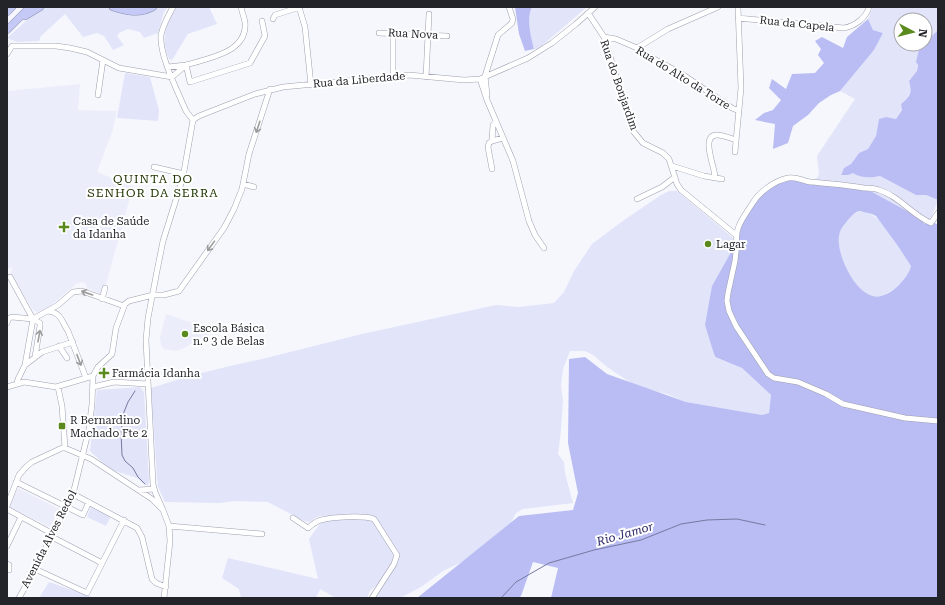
<svg xmlns="http://www.w3.org/2000/svg" width="945" height="605" font-family="'Roboto Serif',serif">
<style>
.built{fill:#ebedfb}
.green{fill:#e2e4fa}
.forest{fill:#b9bdf4;fill-rule:evenodd}
.lines{fill:none;stroke-linecap:round;stroke-linejoin:round}
.stream{stroke:#7679a0;stroke-width:1}
.minor-casing{stroke:#9e9faf;stroke-width:6}
.highway-casing{stroke:#8c8faf;stroke-width:8}
.minor{stroke:#fff;stroke-width:5}
.highway{stroke:#c4c9f6;stroke-width:7}
.oneway{stroke:#9c9c9f}
.poi-dot{fill:#5a891d;stroke:#fff;stroke-width:1.5}
.labels{text-anchor:middle;dominant-baseline:central;stroke-width:4;stroke-linejoin:round;paint-order:stroke}
.street-label{font-size:11px;fill:#23242a;stroke:#fff}
.poi-label{font-size:11px;fill:#23242a;stroke:#fff;text-anchor:start}
.neighbourhood-label{font-size:12px;letter-spacing:1px;fill:#203603;stroke:#fff}
.water-label{font-size:12px;font-style:italic;fill:#2b2867;stroke:#fff}
</style>
<rect width="100%" height="100%" fill="#f6f7fd"/>
<path class="built" d="M 80,84 L 78,110 L 117,111 L 113,129 L 97,172 L 133,187 L 103,295 L 87,288 L 86,284 L 82,282 L 76,284 L 41,314 L 38,313 L 33,310 L 11,274 L 12,267 L 7,269 L 7,91 Z
M 166,314 L 213,330 L 215,331 L 182,349 L 176,351 L 164,349 L 161,345 L 160,337 Z
M 18,488 L 59,509 L 50,527 L 9,507 Z"/>
<path class="green" d="M 45,7 L 108,7 L 128,13 L 155,10 L 158,7 L 168,7 L 164,12 L 158,33 L 144,38 L 140,32 L 128,29 L 119,33 L 117,36 L 124,45 L 113,50 L 104,36 L 97,33 L 83,37 L 65,14 L 41,36 L 39,41 L 17,42 L 7,38 L 38,10 Z
M 175,7 L 209,7 L 217,24 L 188,34 L 172,60 L 169,59 C 160,40 166,25 175,7 Z
M 532,7 L 587,7 L 538,49 L 534,49 C 531,37 526,18 532,7 Z
M 873,7 L 938,7 L 938,30 L 925,43 L 925,20 L 901,20 L 901,44 L 924,44 L 919,49 L 917,72 L 909,81 C 911,93 911,96 901,104 L 902,109 L 896,119 L 886,117 L 879,119 L 876,136 L 868,149 L 859,153 L 851,164 L 844,168 L 841,174 C 847,175 849,173 854,173 C 863,172 869,179 880,176 L 916,195 L 926,195 L 938,200 L 929,224 L 925,224 L 916,216 L 812,180 L 817,178 L 819,174 L 817,156 L 855,99 L 840,91 L 874,50 L 883,33 L 873,30 L 868,19 Z
M 125,73 L 150,77 L 159,110 L 158,121 L 117,118 Z
M 669,191 L 677,191 L 732,237 L 735,245 L 712,286 L 714,357 L 742,368 L 771,395 L 769,413 L 762,415 L 686,402 L 667,394 L 646,389 L 631,383 L 607,367 L 593,355 L 585,351 L 570,351 L 563,369 L 561,386 L 563,400 L 561,430 L 558,454 L 564,462 L 565,473 L 573,503 L 523,509 L 516,513 L 503,537 L 460,563 L 443,571 L 421,587 L 400,598 L 374,598 L 398,561 L 399,556 L 398,551 L 375,517 L 368,515 L 319,516 L 309,522 L 302,520 L 268,502 L 236,501 L 219,503 L 165,502 L 158,487 L 157,477 L 151,388 L 193,375 L 230,366 L 262,359 L 362,334 L 496,305 L 518,307 L 554,303 L 564,292 L 574,271 L 592,244 L 624,220 L 661,195 Z
M 862,211 C 882,214 897,244 908,260 L 911,266 C 909,275 900,286 892,290 C 887,294 878,298 872,296 C 853,291 835,252 839,234 C 841,229 844,225 847,221 C 852,215 855,212 862,211 Z
M 140,387 L 144,392 L 149,482 L 148,486 L 146,484 L 145,485 L 137,478 L 109,469 L 90,451 L 97,390 Z
M 91,507 L 111,516 L 106,526 L 87,517 Z
M 367,518 L 372,520 L 392,551 L 394,558 L 379,583 L 370,591 L 367,598 L 336,598 L 320,589 L 316,598 L 241,598 L 239,589 L 222,578 L 228,558 L 318,579 L 309,539 L 322,521 Z
M 49,582 L 95,598 L 39,598 Z"/>
<path class="forest" d="M 515,7 L 532,7 C 526,18 531,37 534,49 L 525,51 L 519,34 Z
M 868,19 L 873,30 L 883,33 L 874,50 L 840,91 L 831,95 L 819,103 L 808,115 L 793,126 L 788,143 L 773,149 L 775,124 L 755,120 L 764,113 L 773,110 L 781,100 L 769,88 L 772,79 L 786,89 L 792,74 L 815,73 L 824,63 L 818,55 L 821,49 L 815,41 L 822,37 L 843,48 L 847,37 Z
M 938,30 L 938,200 L 926,195 L 916,195 L 880,176 C 871,178 860,178 853,173 L 848,175 L 841,175 L 844,168 L 851,164 L 859,153 L 868,149 L 876,136 L 879,119 L 886,117 L 896,119 L 902,110 L 901,104 C 911,96 912,93 909,81 L 917,71 L 918,65 L 916,62 L 919,49 Z
M 790,179 L 805,181 L 810,185 L 817,183 L 840,185 L 872,192 L 916,216 L 925,224 L 929,223 L 930,220 L 938,225 L 938,598 L 551,598 L 558,568 L 533,562 L 521,596 L 518,598 L 417,598 L 519,516 L 573,510 L 578,493 L 568,443 L 569,359 L 585,357 L 607,374 L 686,402 L 762,415 L 769,413 L 771,395 L 742,368 L 715,357 L 705,325 L 712,286 L 735,245 L 739,247 L 741,244 L 737,236 C 744,217 755,197 772,186 C 777,183 784,181 790,179 ZM 860,211 L 872,214 L 876,216 L 898,246 L 911,266 C 909,275 900,285 893,290 C 888,294 879,298 873,296 C 854,292 836,253 839,236 C 840,229 844,225 848,220 C 852,216 854,212 860,211 Z"/>
<g class="lines">
<path class="stream" d="M 135,391 L 128,402 L 124,412 L 121,433 L 122,455 L 125,461 L 133,468 L 138,477 L 145,484
M 501,598 L 516,582 L 549,563 L 594,550 L 641,540 L 681,524 L 707,520 L 737,519 L 765,525"/>
<g class="minor-casing">
<path id="minor" d="M 173,7 C 168,16 163,25 161,35 C 159,55 178,92 186,111 L 193,120
M 241,7 C 242,12 244,17 245,22 C 248,53 208,58 186,65 L 190,82 L 250,63 L 265,36 L 262,21
M 299,7 L 305,27 L 311,85
M 588,13 L 604,37 L 633,131 L 643,143 L 663,153 L 669,159 L 677,184 L 681,190 L 736,235
M 738,18 L 844,28 C 855,26 866,18 869,7
M 273,19 L 275,15 L 300,7
M 379,33 L 447,36
M 393,34 L 393,76
M 604,37 L 616,39 L 637,48 L 639,51 L 682,74 L 732,108 L 739,111
M 637,48 L 668,29 L 718,7
M 7,54 L 12,46 L 56,46 L 70,48 L 87,52 L 119,68 L 172,77 L 186,65 L 168,67
M 426,77 L 429,14
M 480,79 L 487,100 L 513,161 L 529,221 L 535,235 L 544,248
M 98,95 L 103,60
M 487,95 L 485,76 L 498,35 L 512,23 L 513,19 L 509,7
M 496,122 L 493,125 L 492,141 L 503,138
M 492,141 L 489,143 L 488,147 L 492,169
M 735,152 L 741,88 L 738,7
M 672,166 L 704,176 L 722,179
M 154,167 L 184,174
M 715,177 C 715,167 700,135 717,135 C 723,135 730,138 736,140
M 243,184 L 254,187
M 179,192 L 195,196
M 637,199 L 662,187 L 675,177
M 938,213 L 931,223 C 912,215 899,196 879,190 C 874,188 869,188 864,188 C 847,185 829,184 812,182 C 804,182 797,176 788,178 C 774,181 759,192 752,204 C 744,217 734,228 737,243 L 735,261 L 728,293 L 727,301 L 729,311 L 736,326 L 768,374 L 774,378 L 798,382 L 826,394 L 843,404 L 905,418 L 938,421
M 10,277 L 33,319
M 102,299 L 105,288
M 48,311 C 62,313 61,321 68,331 L 86,378
M 33,319 L 58,305 L 73,292 L 82,291 L 124,306
M 7,323 L 9,318 L 12,317 L 33,319 L 40,323 L 40,326 L 35,357
M 59,346 L 67,358
M 25,365 L 42,352 L 73,342
M 17,383 L 18,379 L 25,365 L 33,319
M 7,387 L 24,382 L 56,387 L 93,376
M 58,387 L 62,406 L 65,448
M 93,387 L 114,382 L 148,384
M 16,482 L 83,515 L 89,502
M 139,490 L 154,489
M 73,494 L 137,528 L 142,537 L 152,579 L 156,583 L 166,587
M 7,506 L 19,475 L 27,466 L 32,462 L 62,448 L 65,448 L 91,459 L 152,499 L 163,510 L 169,526 L 170,541 L 164,598
M 7,509 L 53,534
M 163,510 L 155,492 L 153,484 L 146,340 L 148,318 L 157,271 L 163,241 L 183,177 L 193,120 L 199,116 L 255,94 L 283,87 L 409,75 L 464,80 L 480,79 L 528,58 L 552,43 L 576,24 L 595,7
M 293,518 L 308,528 C 312,525 316,521 321,520 C 333,517 363,515 374,519 L 397,555 L 394,564 L 372,598
M 169,526 L 262,534
M 52,537 L 102,563
M 7,546 L 21,517
M 7,564 L 9,565 L 9,570
M 35,569 L 87,593 L 124,520
M 19,598 L 35,569 L 73,494 L 89,429 L 92,404 L 93,376 L 98,367 L 112,354 L 116,328 L 125,304 L 129,301 L 153,295 L 164,295 L 179,291 L 224,228 L 234,209 L 242,189 L 249,154 L 270,89"/>
</g>
<g class="highway-casing">
<path id="highway" d="M 113,7 C 127,12 140,14 153,7
M 7,12 L 12,7
M 25,16 L 40,7
M 7,30 L 30,7"/>
</g>
<use href="#minor" class="minor"/>
<use href="#highway" class="highway"/>
</g>
<defs><path id="oneway-shaft" d="M-6 0H5M1.5-3L5.5 0L1.5 3" fill="none" stroke-width="1.6" stroke-linecap="round" stroke-linejoin="round"/></defs>
<g class="oneway">
<use href="#oneway-shaft" transform="translate(258 127) rotate(108)"/>
<use href="#oneway-shaft" transform="translate(211 246) rotate(126)"/>
<use href="#oneway-shaft" transform="translate(87 293) rotate(-161)"/>
<use href="#oneway-shaft" transform="translate(39 336) rotate(-80)"/>
<use href="#oneway-shaft" transform="translate(79 360) rotate(69)"/>
</g>
<g class="poi-dot">
<path d="M62 221h4v4h4v4h-4v4h-4v-4h-4v-4h4z"/>
<circle cx="708" cy="244" r="4"/>
<circle cx="185" cy="334" r="4"/>
<path d="M102 367h4v4h4v4h-4v4h-4v-4h-4v-4h4z"/>
<rect x="58" y="422" width="8" height="8" rx="2"/>
</g>
<g class="labels">
<g class="street-label">
<text transform="translate(797 24) rotate(6)">Rua da Capela</text>
<text transform="translate(413 34) rotate(3)">Rua Nova</text>
<text transform="translate(683 78) rotate(32)">Rua do Alto da Torre</text>
<text transform="translate(359 80) rotate(-5)">Rua da Liberdade</text>
<text transform="translate(619 85) rotate(71)">Rua do Bonjardim</text>
<text transform="translate(49 539) rotate(-63)">Avenida Alves Redol</text>
</g>
<g class="poi-label">
<text x="73" y="221">Casa de Saúde<tspan x="73" dy="13">da Idanha</tspan></text>
<text x="716" y="244">Lagar</text>
<text x="193" y="328">Escola Básica<tspan x="193" dy="13">n.º 3 de Belas</tspan></text>
<text x="112" y="373">Farmácia Idanha</text>
<text x="70" y="420">R Bernardino<tspan x="70" dy="13">Machado Fte 2</tspan></text>
</g>
<g class="neighbourhood-label">
<text x="153" y="179">QUINTA DO<tspan x="153" dy="14">SENHOR DA SERRA</tspan></text>
</g>
<g class="water-label">
<text transform="translate(625 534) rotate(-16)">Rio Jamor</text>
</g>
</g>
<rect width="945" height="605" fill="none" stroke="#23242a" stroke-width="16"/>
<g transform="translate(913 32) rotate(97)"><circle r="19" fill="#ffffff" stroke="#a7a7aa"/>
<path d="M0-3L7 15L0 10L-7 15Z" fill="#5a891d"/>
<text y="-6" font-size="11" font-weight="bold" text-anchor="middle" fill="#23242a">N</text>
</g>
</svg>
